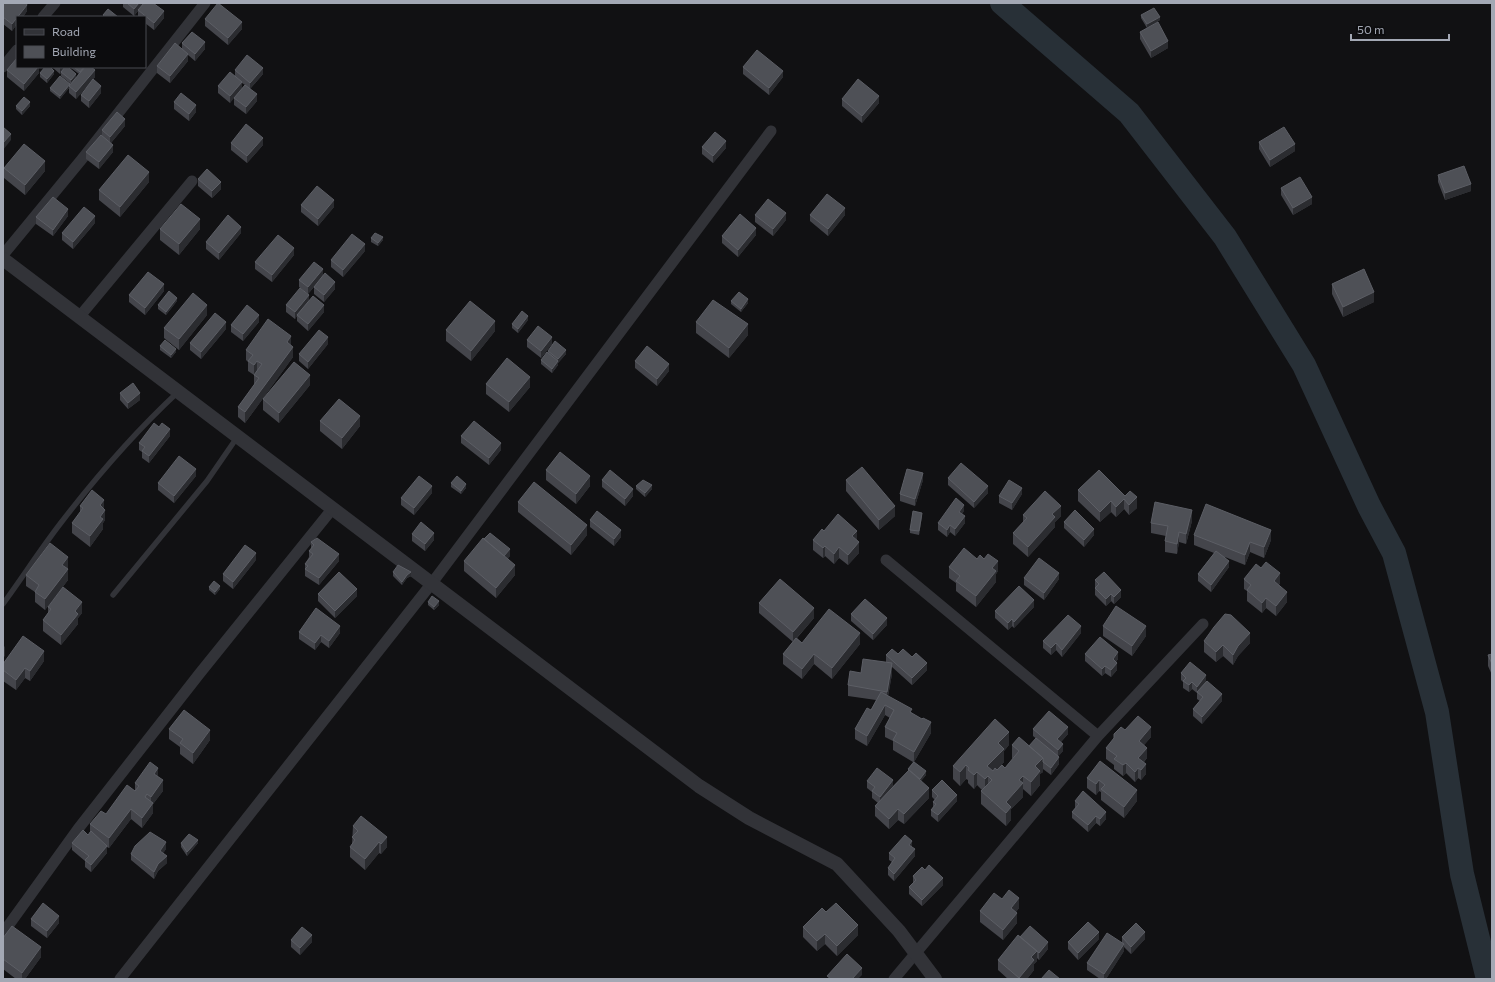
<svg xmlns="http://www.w3.org/2000/svg" width="1495" height="982" font-family="Commissioner,sans-serif">
<style>
.lines{fill:none;stroke-linecap:round;stroke-linejoin:round}
.river{stroke:#283037;stroke-width:24}
.service{stroke:#323338;stroke-width:5.5}
.minor{stroke:#323338;stroke-width:11}
.tertiary{stroke:#323338;stroke-width:14}
.wall{fill:#44454b}
.shaded-wall{fill:#2b2c30}
.building{fill:#4e5056;stroke:#5c5e65}
</style>
<rect width="100%" height="100%" fill="#111113"/>
<g class="lines">
<path class="river" d="M 1002,3 L 1129,113 L 1225,237 L 1304,365 L 1369,506 L 1394,553 L 1437,712 L 1462,874 L 1488,979"/>
<path class="service" d="M 113,595 L 207,481 L 238,436
M 3,604 C 22,578 40,550 60,524 C 96,477 135,432 178,392"/>
<path class="minor" d="M 43,17 L 55,3
M 3,67 L 17,50
M 3,255 L 82,159 L 205,3
M 80,316 L 192,181
M 886,560 L 1098,736
M 3,933 L 78,829 L 200,673 L 333,508
M 120,979 L 432,583 L 771,131
M 894,979 L 1098,736 L 1203,624"/>
<path class="tertiary" d="M 3,259 L 699,786 L 749,818 L 837,864 L 899,931 L 935,979"/>
</g>
<path class="wall" d="M 3,3 L 27,11 L 23,17 L 17,17 L 17,24 L 12,31 L 3,24 Z
M 123,3 L 153,3 L 164,18 L 154,30 L 145,23 L 145,17 L 138,17 L 138,11 L 134,16 L 123,7 Z
M 1141,15 L 1160,20 L 1147,28 L 1141,18 Z
M 205,19 L 242,29 L 228,45 L 205,26 Z
M 1140,32 L 1168,48 L 1151,58 L 1140,39 Z
M 182,43 L 205,49 L 195,61 L 188,55 L 188,61 L 170,83 L 157,73 L 157,66 L 182,49 Z
M 39,67 L 39,73 L 24,91 L 7,77 L 7,70 Z
M 52,67 L 68,67 L 76,77 L 71,84 L 61,76 L 61,73 L 60,74 Z
M 71,67 L 91,67 L 95,77 L 76,99 L 69,93 L 69,88 L 60,99 L 50,91 L 50,88 L 70,86 L 79,74 L 71,68 Z
M 743,67 L 783,77 L 769,95 L 743,74 Z
M 235,70 L 263,74 L 250,89 L 257,101 L 246,114 L 234,105 L 234,98 L 245,85 L 242,83 L 230,103 L 218,93 L 218,86 L 235,76 Z
M 40,73 L 54,74 L 47,83 L 40,77 Z
M 101,93 L 89,108 L 81,101 L 81,95 Z
M 842,99 L 879,103 L 862,123 L 842,106 Z
M 174,102 L 196,112 L 189,121 L 174,109 Z
M 16,106 L 30,106 L 22,115 L 16,109 Z
M 125,126 L 111,143 L 113,152 L 99,169 L 86,159 L 86,152 L 102,136 L 102,130 Z
M 1259,142 L 1295,151 L 1270,167 L 1259,149 Z
M 231,143 L 263,145 L 247,163 L 231,150 Z
M 702,147 L 726,148 L 713,163 L 702,154 Z
M 4,168 L 45,171 L 25,195 L 4,178 Z
M 1438,175 L 1471,191 L 1445,200 L 1438,182 Z
M 198,179 L 221,189 L 212,198 L 198,186 Z
M 149,182 L 120,217 L 99,200 L 99,190 Z
M 1281,188 L 1312,204 L 1293,215 L 1281,195 Z
M 301,205 L 334,207 L 318,226 L 301,212 Z
M 755,215 L 786,220 L 773,236 L 755,222 Z
M 810,215 L 845,215 L 828,236 L 810,221 Z
M 68,216 L 53,236 L 36,224 L 36,217 Z
M 95,223 L 73,249 L 62,240 L 62,233 Z
M 160,229 L 200,229 L 179,255 L 160,240 Z
M 241,233 L 219,260 L 206,249 L 206,242 Z
M 756,235 L 738,257 L 722,243 L 722,236 Z
M 371,238 L 383,240 L 378,246 L 371,242 Z
M 365,251 L 343,277 L 331,267 L 331,260 Z
M 294,255 L 272,282 L 255,269 L 255,262 Z
M 323,276 L 335,289 L 324,302 L 314,294 L 314,287 L 308,294 L 299,287 L 299,280 Z
M 1332,284 L 1374,302 L 1343,317 L 1332,294 Z
M 164,291 L 145,315 L 129,302 L 129,295 Z
M 309,300 L 324,312 L 308,331 L 297,321 L 297,316 L 295,319 L 286,312 L 286,305 Z
M 177,301 L 166,315 L 158,309 L 158,305 Z
M 731,301 L 748,303 L 741,312 L 731,304 Z
M 207,315 L 179,350 L 164,338 L 164,328 Z
M 528,320 L 518,333 L 512,328 L 512,324 Z
M 259,322 L 243,341 L 231,332 L 231,325 Z
M 696,322 L 748,335 L 729,358 L 696,333 Z
M 226,329 L 201,359 L 190,350 L 190,343 Z
M 446,330 L 495,331 L 471,361 L 446,341 Z
M 527,340 L 552,344 L 541,358 L 527,347 Z
M 328,344 L 308,369 L 299,361 L 299,354 Z
M 160,346 L 176,352 L 171,358 L 160,350 Z
M 291,346 L 293,357 L 245,423 L 238,417 L 238,407 L 254,385 L 254,375 L 248,371 L 248,362 L 246,360 L 246,350 Z
M 548,351 L 566,354 L 558,363 L 558,365 L 552,373 L 541,364 L 541,360 L 548,353 Z
M 635,361 L 669,371 L 657,386 L 635,368 Z
M 486,384 L 530,387 L 509,412 L 486,394 Z
M 310,385 L 279,423 L 263,410 L 263,399 Z
M 120,393 L 140,400 L 128,409 L 120,400 Z
M 320,421 L 360,426 L 342,449 L 320,431 Z
M 170,436 L 149,463 L 142,458 L 142,452 L 139,450 L 139,443 Z
M 461,436 L 501,450 L 489,465 L 461,443 Z
M 546,470 L 590,486 L 576,504 L 546,480 Z
M 1099,470 L 1137,508 L 1129,515 L 1124,509 L 1116,517 L 1111,512 L 1100,522 L 1078,501 L 1078,490 Z
M 196,476 L 174,503 L 158,490 L 158,483 Z
M 948,478 L 988,493 L 974,508 L 948,485 Z
M 602,480 L 633,496 L 625,506 L 602,487 Z
M 846,480 L 895,516 L 879,530 L 846,491 Z
M 923,480 L 915,506 L 900,501 L 900,494 Z
M 451,483 L 466,488 L 461,494 L 451,487 Z
M 636,486 L 652,489 L 645,497 L 636,489 Z
M 432,493 L 414,515 L 401,505 L 401,498 Z
M 1022,494 L 1012,510 L 999,503 L 999,496 Z
M 518,502 L 587,535 L 571,555 L 518,512 Z
M 80,506 L 104,509 L 105,520 L 103,523 L 103,529 L 90,547 L 72,533 L 72,523 L 80,513 Z
M 964,511 L 962,514 L 965,523 L 955,536 L 950,532 L 947,537 L 938,530 L 938,523 Z
M 1023,515 L 1061,516 L 1055,522 L 1055,527 L 1028,557 L 1013,544 L 1013,533 L 1023,522 Z
M 922,516 L 919,535 L 910,533 L 910,530 Z
M 590,520 L 621,537 L 614,546 L 590,527 Z
M 1192,521 L 1186,544 L 1179,542 L 1177,554 L 1165,552 L 1165,541 L 1166,536 L 1151,533 L 1151,523 Z
M 1064,522 L 1094,535 L 1084,547 L 1064,528 Z
M 824,531 L 857,541 L 859,553 L 848,565 L 839,558 L 834,564 L 825,556 L 823,558 L 813,550 L 813,540 Z
M 412,534 L 434,540 L 425,551 L 412,541 Z
M 1194,535 L 1271,540 L 1264,558 L 1250,552 L 1245,565 L 1225,557 L 1229,567 L 1211,592 L 1198,581 L 1198,574 L 1214,553 L 1194,545 Z
M 311,542 L 339,561 L 319,585 L 305,576 L 305,564 L 309,557 L 309,551 L 311,549 Z
M 510,556 L 508,558 L 515,575 L 496,598 L 464,571 L 464,561 Z
M 977,559 L 998,571 L 996,574 L 996,582 L 976,607 L 956,591 L 956,583 L 949,578 L 949,567 Z
M 256,560 L 233,589 L 223,581 L 223,574 Z
M 68,567 L 67,569 L 68,580 L 45,610 L 35,602 L 35,592 L 26,586 L 26,575 Z
M 393,572 L 411,576 L 407,578 L 402,585 L 393,576 Z
M 1024,578 L 1059,579 L 1044,600 L 1024,585 Z
M 1244,579 L 1280,583 L 1279,585 L 1287,602 L 1276,616 L 1266,608 L 1262,613 L 1247,601 L 1247,591 L 1244,589 Z
M 1095,580 L 1121,597 L 1114,604 L 1111,601 L 1106,606 L 1095,595 Z
M 209,587 L 220,589 L 215,595 L 209,590 Z
M 318,594 L 357,596 L 335,618 L 318,601 Z
M 428,602 L 439,605 L 434,610 L 428,605 Z
M 759,603 L 814,618 L 797,638 L 802,643 L 860,644 L 832,679 L 814,664 L 802,679 L 783,664 L 783,654 L 793,642 L 759,613 Z
M 48,607 L 82,613 L 78,618 L 78,624 L 61,645 L 43,631 L 43,620 L 48,614 Z
M 1034,607 L 1014,628 L 1012,626 L 1008,630 L 995,618 L 995,611 Z
M 851,614 L 887,625 L 873,640 L 851,621 Z
M 1103,626 L 1146,636 L 1132,656 L 1103,636 Z
M 299,632 L 340,633 L 329,648 L 321,642 L 315,650 L 299,639 Z
M 1081,633 L 1062,657 L 1056,650 L 1051,655 L 1043,648 L 1043,641 Z
M 1204,641 L 1250,643 L 1238,656 L 1233,665 L 1223,656 L 1216,662 L 1204,652 Z
M 898,654 L 927,670 L 912,685 L 892,667 L 892,674 L 888,696 L 912,713 L 931,733 L 914,762 L 926,775 L 921,781 L 929,798 L 904,824 L 898,820 L 889,829 L 875,816 L 875,806 L 878,803 L 872,798 L 872,792 L 867,788 L 867,781 L 893,786 L 908,771 L 908,769 L 913,762 L 893,750 L 893,741 L 885,737 L 885,727 L 890,718 L 885,715 L 867,746 L 855,739 L 855,729 L 871,710 L 876,700 L 848,696 L 848,685 L 861,673 L 887,663 L 886,662 L 886,655 Z
M 1085,654 L 1118,659 L 1116,662 L 1117,670 L 1111,677 L 1105,673 L 1102,676 L 1085,661 Z
M 1492,654 L 1492,675 L 1488,666 L 1488,655 Z
M 44,661 L 30,681 L 25,678 L 16,690 L 3,681 L 3,664 Z
M 1181,673 L 1206,682 L 1222,701 L 1202,724 L 1193,716 L 1193,709 L 1200,701 L 1197,699 L 1197,693 L 1192,689 L 1189,692 L 1183,688 L 1183,682 L 1181,680 Z
M 169,729 L 210,740 L 193,764 L 180,754 L 180,747 L 169,739 Z
M 1033,729 L 1068,734 L 1061,742 L 1063,751 L 1058,756 L 1059,764 L 1051,775 L 1043,769 L 1043,772 L 1040,774 L 1040,785 L 1031,796 L 1023,789 L 1023,797 L 1011,809 L 1011,820 L 1006,826 L 981,804 L 981,791 L 982,790 L 977,785 L 974,789 L 968,783 L 968,780 L 966,779 L 960,786 L 953,779 L 953,766 L 1009,745 L 1004,751 L 1004,762 L 997,770 L 1005,768 L 1013,759 L 1012,758 L 1012,745 L 1029,746 L 1044,745 L 1033,736 Z
M 1125,730 L 1151,737 L 1144,745 L 1147,758 L 1144,762 L 1146,774 L 1141,780 L 1138,778 L 1135,782 L 1126,773 L 1123,776 L 1114,769 L 1114,765 L 1106,759 L 1106,748 L 1114,739 L 1114,734 Z
M 1100,761 L 1137,801 L 1124,818 L 1101,800 L 1101,792 L 1099,791 L 1096,795 L 1087,788 L 1087,778 Z
M 158,777 L 163,791 L 153,804 L 153,813 L 142,828 L 131,819 L 109,848 L 107,847 L 107,853 L 91,872 L 85,867 L 85,861 L 72,850 L 72,843 L 88,835 L 90,832 L 90,824 L 106,814 L 135,790 L 135,783 Z
M 932,790 L 957,801 L 938,822 L 931,816 L 931,810 L 933,807 L 933,802 L 935,800 L 932,797 Z
M 1075,801 L 1106,819 L 1100,826 L 1096,823 L 1088,832 L 1072,818 L 1072,812 L 1075,808 Z
M 353,826 L 387,847 L 381,854 L 379,853 L 365,870 L 350,857 L 350,847 L 352,844 Z
M 181,843 L 198,843 L 187,856 L 181,847 Z
M 912,847 L 915,856 L 894,881 L 888,875 L 888,868 L 892,862 L 889,860 L 889,853 Z
M 166,849 L 163,853 L 167,863 L 158,871 L 154,879 L 131,860 L 131,854 Z
M 913,876 L 943,885 L 922,906 L 909,894 L 909,887 L 913,883 Z
M 1002,899 L 1019,908 L 1016,912 L 1017,923 L 1003,940 L 980,922 L 980,911 Z
M 826,912 L 858,935 L 837,956 L 825,944 L 817,951 L 803,937 L 803,927 Z
M 31,919 L 59,923 L 47,938 L 31,926 Z
M 1020,937 L 1048,949 L 1039,960 L 1037,958 L 1037,961 L 1034,964 L 1034,970 L 1027,979 L 1008,979 L 998,970 L 998,960 Z
M 1122,937 L 1145,939 L 1131,954 L 1124,947 L 1124,951 L 1106,979 L 1100,979 L 1087,970 L 1087,963 L 1122,942 Z
M 3,938 L 41,957 L 25,979 L 16,979 L 3,969 Z
M 1099,939 L 1078,960 L 1068,949 L 1068,942 Z
M 291,940 L 312,942 L 300,955 L 291,947 Z"/>
<path class="shaded-wall" d="M 139,3 L 144,3 L 134,16 L 134,9 Z
M 27,5 L 27,11 L 23,17 L 17,17 Z
M 164,11 L 164,18 L 154,30 L 154,23 Z
M 17,17 L 17,24 L 12,31 L 12,24 Z
M 1160,17 L 1160,20 L 1147,28 L 1147,24 Z
M 242,22 L 242,29 L 228,45 L 228,38 Z
M 1168,41 L 1168,48 L 1151,58 L 1151,51 Z
M 205,42 L 205,49 L 195,61 L 195,54 Z
M 188,54 L 188,61 L 170,83 L 170,76 Z
M 38,67 L 39,67 L 39,73 L 24,91 L 24,84 Z
M 60,67 L 66,67 L 60,74 Z
M 263,68 L 263,74 L 250,89 L 250,83 Z
M 95,70 L 95,77 L 76,99 L 76,92 Z
M 54,71 L 54,74 L 47,83 L 47,79 Z
M 783,71 L 783,77 L 769,95 L 769,88 Z
M 76,74 L 76,77 L 71,84 L 71,80 Z
M 242,82 L 242,89 L 230,103 L 230,96 Z
M 70,84 L 69,88 L 60,99 L 60,96 Z
M 101,86 L 101,93 L 89,108 L 89,101 Z
M 257,94 L 257,101 L 246,114 L 246,107 Z
M 879,96 L 879,103 L 862,123 L 862,116 Z
M 30,102 L 30,106 L 22,115 L 22,111 Z
M 196,105 L 196,112 L 189,121 L 189,114 Z
M 125,119 L 125,126 L 110,144 L 110,137 Z
M 11,134 L 11,140 L 3,150 L 3,143 Z
M 263,138 L 263,145 L 247,163 L 247,156 Z
M 726,141 L 726,148 L 713,163 L 713,156 Z
M 1295,144 L 1295,151 L 1270,167 L 1270,160 Z
M 113,145 L 113,152 L 99,169 L 99,162 Z
M 45,161 L 45,171 L 25,195 L 25,185 Z
M 149,172 L 149,182 L 120,217 L 120,207 Z
M 221,182 L 221,189 L 212,198 L 212,191 Z
M 1471,184 L 1471,191 L 1445,200 L 1445,193 Z
M 1312,197 L 1312,204 L 1293,215 L 1293,208 Z
M 334,200 L 334,207 L 318,226 L 318,219 Z
M 845,208 L 845,215 L 828,236 L 828,229 Z
M 68,209 L 68,216 L 53,236 L 53,230 Z
M 786,213 L 786,220 L 773,236 L 773,229 Z
M 95,216 L 95,223 L 73,249 L 73,242 Z
M 200,219 L 200,229 L 179,255 L 179,244 Z
M 241,227 L 241,233 L 219,260 L 219,253 Z
M 756,228 L 756,235 L 738,257 L 738,250 Z
M 383,237 L 383,240 L 378,246 L 378,243 Z
M 365,244 L 365,251 L 343,277 L 343,270 Z
M 294,248 L 294,255 L 272,282 L 272,275 Z
M 323,269 L 323,276 L 308,294 L 308,287 Z
M 335,282 L 335,289 L 324,302 L 324,295 Z
M 164,284 L 164,291 L 145,315 L 145,308 Z
M 1374,292 L 1374,302 L 1343,317 L 1343,307 Z
M 309,295 L 309,302 L 297,315 L 297,316 L 295,319 L 295,312 Z
M 177,298 L 177,301 L 166,315 L 166,312 Z
M 748,299 L 748,303 L 741,312 L 741,309 Z
M 207,305 L 207,315 L 179,350 L 179,339 Z
M 324,305 L 324,312 L 308,331 L 308,324 Z
M 259,315 L 259,322 L 243,341 L 243,334 Z
M 528,316 L 528,320 L 518,333 L 518,329 Z
M 495,321 L 495,331 L 471,361 L 471,351 Z
M 226,322 L 226,329 L 201,359 L 201,352 Z
M 748,324 L 748,335 L 729,358 L 729,348 Z
M 291,336 L 291,347 L 287,342 Z
M 328,337 L 328,344 L 308,369 L 308,362 Z
M 552,337 L 552,344 L 541,358 L 541,351 Z
M 293,347 L 293,357 L 245,423 L 245,412 Z
M 176,349 L 176,352 L 171,358 L 171,355 Z
M 566,350 L 566,354 L 558,363 L 558,359 Z
M 257,361 L 257,371 L 254,375 L 254,365 Z
M 558,361 L 558,365 L 552,373 L 552,369 Z
M 669,364 L 669,371 L 657,386 L 657,379 Z
M 310,375 L 310,385 L 279,423 L 279,413 Z
M 530,377 L 530,387 L 509,412 L 509,402 Z
M 140,393 L 140,400 L 128,409 L 128,403 Z
M 360,416 L 360,426 L 342,449 L 342,438 Z
M 170,429 L 170,436 L 149,463 L 149,456 Z
M 501,443 L 501,450 L 489,465 L 489,458 Z
M 196,469 L 196,476 L 174,503 L 174,496 Z
M 923,473 L 923,480 L 915,506 L 915,499 Z
M 590,476 L 590,486 L 576,504 L 576,494 Z
M 466,484 L 466,488 L 461,494 L 461,491 Z
M 652,485 L 652,489 L 645,497 L 645,493 Z
M 432,486 L 432,493 L 414,515 L 414,508 Z
M 988,486 L 988,493 L 974,508 L 974,502 Z
M 1022,488 L 1022,494 L 1012,510 L 1012,503 Z
M 633,489 L 633,496 L 625,506 L 625,499 Z
M 1137,497 L 1137,508 L 1129,515 L 1129,505 Z
M 1124,499 L 1124,509 L 1116,517 L 1116,507 Z
M 104,500 L 104,510 L 100,505 Z
M 1111,501 L 1111,512 L 1100,522 L 1100,512 Z
M 964,505 L 964,511 L 959,518 L 959,512 Z
M 895,506 L 895,516 L 879,530 L 879,520 Z
M 1061,506 L 1061,516 L 1055,522 L 1055,527 L 1028,557 L 1028,547 L 1052,514 Z
M 105,510 L 105,520 L 103,523 L 103,529 L 90,547 L 90,536 L 100,517 Z
M 1192,510 L 1192,521 L 1186,544 L 1186,534 Z
M 922,513 L 922,516 L 919,535 L 919,531 Z
M 965,516 L 965,523 L 955,536 L 955,529 Z
M 587,525 L 587,535 L 571,555 L 571,545 Z
M 950,525 L 950,532 L 947,537 L 947,530 Z
M 1094,529 L 1094,535 L 1084,547 L 1084,540 Z
M 621,530 L 621,537 L 614,546 L 614,539 Z
M 1271,530 L 1271,540 L 1264,558 L 1264,547 Z
M 857,531 L 857,541 L 852,536 Z
M 1179,532 L 1179,542 L 1177,554 L 1177,544 Z
M 434,533 L 434,540 L 425,551 L 425,544 Z
M 859,542 L 859,553 L 848,565 L 848,555 Z
M 1250,542 L 1250,552 L 1245,565 L 1245,555 Z
M 825,546 L 825,556 L 823,558 L 823,548 Z
M 839,547 L 839,558 L 834,564 L 834,554 Z
M 510,549 L 510,556 L 504,562 L 504,556 Z
M 256,553 L 256,560 L 233,589 L 233,582 Z
M 339,554 L 339,561 L 319,585 L 319,578 Z
M 68,557 L 68,567 L 62,575 L 62,565 Z
M 998,561 L 998,571 L 996,574 L 996,582 L 976,607 L 976,596 L 992,568 Z
M 1229,561 L 1229,567 L 1211,592 L 1211,585 Z
M 515,565 L 515,575 L 496,598 L 496,588 Z
M 68,569 L 68,580 L 45,610 L 45,599 Z
M 411,572 L 411,576 L 407,578 L 402,585 L 402,582 L 407,575 Z
M 1059,573 L 1059,579 L 1044,600 L 1044,593 Z
M 1280,573 L 1280,583 L 1274,591 L 1274,581 Z
M 220,586 L 220,589 L 215,595 L 215,592 Z
M 357,589 L 357,596 L 335,618 L 335,611 Z
M 1121,590 L 1121,597 L 1114,604 L 1114,597 Z
M 1287,592 L 1287,602 L 1276,616 L 1276,606 Z
M 1111,594 L 1111,601 L 1106,606 L 1106,599 Z
M 1266,598 L 1266,608 L 1262,613 L 1262,603 Z
M 1034,600 L 1034,607 L 1014,628 L 1014,622 Z
M 439,601 L 439,605 L 434,610 L 434,607 Z
M 82,602 L 82,613 L 78,618 L 78,624 L 61,645 L 61,635 L 75,611 Z
M 814,608 L 814,618 L 793,642 L 793,632 Z
M 887,618 L 887,625 L 873,640 L 873,634 Z
M 1012,619 L 1012,626 L 1008,630 L 1008,623 Z
M 340,626 L 340,633 L 329,648 L 329,641 Z
M 1081,626 L 1081,633 L 1062,657 L 1062,650 Z
M 1146,626 L 1146,636 L 1132,656 L 1132,646 Z
M 860,633 L 860,644 L 832,679 L 832,668 Z
M 1250,633 L 1250,643 L 1238,656 L 1233,665 L 1233,655 L 1238,646 Z
M 321,635 L 321,642 L 315,650 L 315,643 Z
M 1056,643 L 1056,650 L 1051,655 L 1051,648 Z
M 1223,645 L 1223,656 L 1216,662 L 1216,652 Z
M 5,646 L 5,656 L 3,658 L 3,648 Z
M 44,651 L 44,661 L 30,681 L 30,671 Z
M 1118,652 L 1118,659 L 1113,666 L 1113,659 Z
M 814,654 L 814,664 L 802,679 L 802,669 Z
M 892,663 L 892,674 L 887,702 L 887,692 Z
M 927,663 L 927,670 L 912,685 L 912,678 Z
M 1117,663 L 1117,670 L 1111,677 L 1111,670 Z
M 1105,666 L 1105,673 L 1102,676 L 1102,669 Z
M 25,668 L 25,678 L 16,690 L 16,680 Z
M 1206,675 L 1206,682 L 1197,692 L 1197,694 L 1197,687 Z
M 1192,682 L 1192,689 L 1189,692 L 1189,685 Z
M 1222,694 L 1222,701 L 1202,724 L 1202,717 Z
M 885,705 L 885,715 L 867,746 L 867,736 Z
M 931,722 L 931,733 L 914,762 L 914,752 Z
M 1068,727 L 1068,734 L 1057,746 L 1057,739 Z
M 1151,727 L 1151,737 L 1139,751 L 1139,741 Z
M 210,730 L 210,740 L 193,764 L 193,753 Z
M 1009,732 L 1009,745 L 1004,751 L 1004,762 L 990,778 L 988,776 L 988,790 L 985,793 L 985,779 L 987,766 L 998,743 Z
M 1063,744 L 1063,751 L 1058,757 L 1058,750 Z
M 1147,748 L 1147,758 L 1138,768 L 1138,758 Z
M 1059,757 L 1059,764 L 1051,775 L 1051,768 Z
M 1043,758 L 1043,772 L 1040,774 L 1040,785 L 1031,796 L 1031,782 L 1035,766 Z
M 1126,763 L 1126,773 L 1123,776 L 1123,765 Z
M 1146,764 L 1146,774 L 1141,780 L 1141,770 Z
M 966,765 L 966,779 L 960,786 L 960,772 Z
M 158,768 L 158,779 L 154,774 Z
M 1138,768 L 1138,778 L 1135,782 L 1135,772 Z
M 926,771 L 926,775 L 920,782 L 920,779 Z
M 977,772 L 977,785 L 974,789 L 974,775 Z
M 1023,776 L 1023,797 L 1011,809 L 1011,820 L 1006,826 L 1006,802 L 1019,780 Z
M 163,780 L 163,791 L 153,804 L 153,813 L 142,828 L 142,818 L 151,806 L 151,797 Z
M 893,780 L 893,787 L 880,804 L 880,797 Z
M 1099,780 L 1099,791 L 1096,795 L 1096,784 Z
M 929,788 L 929,798 L 904,824 L 904,814 Z
M 1137,790 L 1137,801 L 1124,818 L 1124,807 Z
M 957,795 L 957,801 L 938,822 L 938,815 Z
M 131,809 L 131,819 L 109,848 L 109,838 Z
M 898,809 L 898,820 L 889,829 L 889,819 Z
M 1106,812 L 1106,819 L 1100,826 L 1100,819 Z
M 1096,816 L 1096,823 L 1088,832 L 1088,825 Z
M 387,837 L 387,847 L 381,854 L 381,844 Z
M 198,840 L 198,843 L 187,856 L 187,852 Z
M 912,841 L 912,848 L 909,845 Z
M 166,842 L 166,849 L 160,858 L 160,851 Z
M 379,842 L 379,853 L 365,870 L 365,859 Z
M 107,846 L 107,853 L 91,872 L 91,865 Z
M 915,849 L 915,856 L 894,881 L 894,874 Z
M 167,856 L 167,863 L 158,871 L 154,879 L 154,872 L 158,864 Z
M 943,878 L 943,885 L 922,906 L 922,900 Z
M 1019,898 L 1019,908 L 1011,918 L 1011,908 Z
M 1017,913 L 1017,923 L 1003,940 L 1003,930 Z
M 59,916 L 59,923 L 47,938 L 47,931 Z
M 858,925 L 858,935 L 837,956 L 837,946 Z
M 1099,932 L 1099,939 L 1078,960 L 1078,953 Z
M 1145,932 L 1145,939 L 1131,954 L 1131,947 Z
M 825,934 L 825,944 L 817,951 L 817,941 Z
M 312,935 L 312,942 L 300,955 L 300,948 Z
M 1048,942 L 1048,949 L 1039,960 L 1039,953 Z
M 1124,944 L 1124,951 L 1106,979 L 1104,979 L 1104,974 Z
M 41,947 L 41,957 L 25,979 L 22,979 L 22,973 Z
M 1037,951 L 1037,961 L 1034,964 L 1034,970 L 1027,979 L 1019,979 L 1019,978 L 1031,957 Z
M 862,968 L 862,975 L 858,979 L 852,979 Z"/>
<path class="building" d="M 3,3 L 26,3 L 27,5 L 12,24 L 3,17 Z
M 127,3 L 139,3 L 134,9 Z
M 144,3 L 153,3 L 164,11 L 154,23 L 138,10 Z
M 218,3 L 242,22 L 228,38 L 205,19 Z
M 1154,8 L 1160,17 L 1147,24 L 1141,15 Z
M 108,9 L 118,17 L 105,17 L 103,15 Z
M 1158,22 L 1168,41 L 1151,51 L 1140,32 Z
M 192,32 L 205,42 L 195,54 L 182,43 Z
M 175,43 L 188,54 L 170,76 L 157,66 Z
M 757,50 L 783,71 L 769,88 L 743,67 Z
M 247,55 L 263,68 L 250,83 L 235,70 Z
M 17,58 L 17,67 L 38,67 L 24,84 L 7,70 Z
M 45,67 L 50,67 L 54,71 L 47,79 L 40,73 Z
M 65,67 L 68,67 L 76,74 L 71,80 L 61,72 Z
M 74,67 L 84,67 L 80,72 Z
M 85,67 L 91,67 L 95,70 L 76,92 L 69,86 Z
M 230,72 L 242,82 L 230,96 L 218,86 Z
M 60,76 L 70,84 L 60,96 L 50,88 Z
M 93,79 L 101,86 L 89,101 L 81,95 Z
M 858,79 L 879,96 L 862,116 L 842,99 Z
M 245,85 L 257,94 L 246,107 L 234,98 Z
M 181,93 L 196,105 L 189,114 L 174,102 Z
M 24,97 L 30,102 L 22,111 L 16,106 Z
M 117,112 L 125,119 L 110,137 L 102,130 Z
M 246,124 L 263,138 L 247,156 L 231,143 Z
M 3,127 L 11,134 L 3,143 Z
M 1284,127 L 1295,144 L 1270,160 L 1259,142 Z
M 715,132 L 726,141 L 713,156 L 702,147 Z
M 101,135 L 113,145 L 99,162 L 86,152 Z
M 24,144 L 45,161 L 25,185 L 4,168 Z
M 128,155 L 149,172 L 120,207 L 99,190 Z
M 1464,166 L 1471,184 L 1445,193 L 1438,175 Z
M 207,169 L 221,182 L 212,191 L 198,179 Z
M 1300,177 L 1312,197 L 1293,208 L 1281,188 Z
M 317,186 L 334,200 L 318,219 L 301,205 Z
M 827,194 L 845,208 L 828,229 L 810,215 Z
M 53,197 L 68,209 L 53,230 L 36,217 Z
M 768,199 L 786,213 L 773,229 L 755,215 Z
M 181,204 L 200,219 L 179,244 L 160,229 Z
M 84,207 L 95,216 L 73,242 L 62,233 Z
M 740,214 L 756,228 L 738,250 L 722,236 Z
M 228,215 L 241,227 L 219,253 L 206,242 Z
M 375,233 L 383,237 L 378,243 L 371,238 Z
M 352,234 L 365,244 L 343,270 L 331,260 Z
M 278,235 L 294,248 L 272,275 L 255,262 Z
M 314,262 L 323,269 L 308,287 L 299,280 Z
M 1364,269 L 1374,292 L 1343,307 L 1332,284 Z
M 148,272 L 164,284 L 145,308 L 129,295 Z
M 325,273 L 335,282 L 324,295 L 314,287 Z
M 300,288 L 309,295 L 295,312 L 286,305 Z
M 169,291 L 177,298 L 166,312 L 158,305 Z
M 739,292 L 748,299 L 741,309 L 731,301 Z
M 193,293 L 207,305 L 179,339 L 164,328 Z
M 313,296 L 324,305 L 308,324 L 297,315 Z
M 713,300 L 748,324 L 729,348 L 696,322 Z
M 470,301 L 495,321 L 471,351 L 446,330 Z
M 247,305 L 259,315 L 243,334 L 231,325 Z
M 522,311 L 528,316 L 518,329 L 512,324 Z
M 215,313 L 226,322 L 201,352 L 190,343 Z
M 268,319 L 291,336 L 287,342 L 293,347 L 245,412 L 238,407 L 259,378 L 254,375 L 262,364 L 257,361 L 254,365 L 248,361 L 253,355 L 246,350 Z
M 538,326 L 552,337 L 541,351 L 527,340 Z
M 319,330 L 328,337 L 308,362 L 299,354 Z
M 165,340 L 176,349 L 171,355 L 160,346 Z
M 555,341 L 566,350 L 558,359 L 548,351 Z
M 647,346 L 669,364 L 657,379 L 635,361 Z
M 547,352 L 558,361 L 552,369 L 541,360 Z
M 507,358 L 530,377 L 509,402 L 486,384 Z
M 294,362 L 310,375 L 279,413 L 263,399 Z
M 133,383 L 140,393 L 128,403 L 120,393 Z
M 339,399 L 360,416 L 342,438 L 320,421 Z
M 474,421 L 501,443 L 489,458 L 461,436 Z
M 154,423 L 159,427 L 162,423 L 170,429 L 149,456 L 142,451 L 145,447 L 139,443 Z
M 560,452 L 590,476 L 576,494 L 546,470 Z
M 179,456 L 196,469 L 174,496 L 158,483 Z
M 961,463 L 988,486 L 974,502 L 948,478 Z
M 862,467 L 895,506 L 879,520 L 846,480 Z
M 907,469 L 923,473 L 915,499 L 900,494 Z
M 610,470 L 633,489 L 625,499 L 602,480 Z
M 1099,470 L 1125,496 L 1130,491 L 1137,497 L 1129,505 L 1124,499 L 1116,507 L 1111,501 L 1100,512 L 1078,490 Z
M 419,476 L 432,486 L 414,508 L 401,498 Z
M 457,476 L 466,484 L 461,491 L 451,483 Z
M 643,480 L 652,485 L 645,493 L 636,486 Z
M 1009,480 L 1022,488 L 1012,503 L 999,496 Z
M 534,482 L 587,525 L 571,545 L 518,502 Z
M 92,490 L 104,500 L 100,505 L 105,510 L 100,517 L 103,519 L 90,536 L 72,523 L 83,508 L 80,506 Z
M 1045,491 L 1061,506 L 1052,514 L 1055,517 L 1028,547 L 1013,533 L 1027,518 L 1023,515 Z
M 956,498 L 964,505 L 959,512 L 965,516 L 955,529 L 950,525 L 947,530 L 938,523 Z
M 1155,502 L 1192,510 L 1186,534 L 1179,532 L 1177,544 L 1165,541 L 1168,526 L 1151,523 Z
M 1206,504 L 1271,530 L 1264,547 L 1250,542 L 1245,555 L 1194,535 Z
M 1075,510 L 1094,529 L 1084,540 L 1064,522 Z
M 597,511 L 621,530 L 614,539 L 590,520 Z
M 913,511 L 922,513 L 919,531 L 910,530 Z
M 838,514 L 857,531 L 852,536 L 859,542 L 848,555 L 839,547 L 834,554 L 825,546 L 823,548 L 813,540 L 822,529 L 824,531 Z
M 421,522 L 434,533 L 425,544 L 412,534 Z
M 490,533 L 510,549 L 504,556 L 484,539 Z
M 317,538 L 339,554 L 319,578 L 305,569 L 308,566 L 305,564 L 313,554 L 309,551 L 314,545 L 311,542 Z
M 483,538 L 515,565 L 496,588 L 464,561 Z
M 50,543 L 68,557 L 62,565 L 68,569 L 45,599 L 35,592 L 39,585 L 26,575 Z
M 245,545 L 256,553 L 233,582 L 223,574 Z
M 964,548 L 977,559 L 980,555 L 984,559 L 988,554 L 998,561 L 992,568 L 996,571 L 976,596 L 956,581 L 960,576 L 949,567 Z
M 1216,551 L 1229,561 L 1211,585 L 1198,574 Z
M 1039,558 L 1059,573 L 1044,593 L 1024,578 Z
M 1266,562 L 1280,573 L 1274,581 L 1287,592 L 1276,606 L 1266,598 L 1262,603 L 1247,590 L 1251,585 L 1244,579 L 1256,564 L 1261,568 Z
M 398,565 L 411,572 L 407,575 L 402,582 L 393,572 Z
M 339,572 L 357,589 L 335,611 L 318,594 Z
M 1104,572 L 1121,590 L 1114,597 L 1111,594 L 1106,599 L 1095,588 L 1099,584 L 1095,580 Z
M 780,579 L 814,608 L 793,632 L 759,603 Z
M 214,581 L 220,586 L 215,592 L 209,587 Z
M 1019,586 L 1034,600 L 1014,622 L 1012,619 L 1008,623 L 995,611 Z
M 63,587 L 82,602 L 75,611 L 78,614 L 61,635 L 43,620 L 51,609 L 48,607 Z
M 432,596 L 439,601 L 434,607 L 428,602 Z
M 865,599 L 887,618 L 873,634 L 851,614 Z
M 1116,606 L 1146,626 L 1132,646 L 1103,626 Z
M 316,608 L 340,626 L 329,641 L 321,635 L 315,643 L 299,632 Z
M 829,609 L 860,633 L 832,668 L 814,654 L 802,669 L 783,654 L 796,638 L 802,643 Z
M 1225,614 L 1231,615 L 1250,633 L 1238,646 L 1233,655 L 1223,645 L 1216,652 L 1204,641 L 1214,627 Z
M 1068,615 L 1081,626 L 1062,650 L 1056,643 L 1051,648 L 1043,641 Z
M 23,636 L 44,651 L 30,671 L 25,668 L 16,680 L 3,670 L 3,664 Z
M 1100,637 L 1118,652 L 1113,659 L 1117,663 L 1111,670 L 1105,666 L 1102,669 L 1085,654 Z
M 892,649 L 898,654 L 903,649 L 912,657 L 916,653 L 927,663 L 912,678 L 886,655 Z
M 1492,654 L 1492,664 L 1488,655 Z
M 863,659 L 892,663 L 887,692 L 848,685 L 850,671 L 861,673 Z
M 1190,662 L 1206,675 L 1197,687 L 1192,682 L 1189,685 L 1183,681 L 1186,678 L 1181,673 Z
M 1207,681 L 1222,694 L 1202,717 L 1193,709 L 1203,697 L 1197,692 Z
M 881,692 L 912,709 L 910,712 L 922,719 L 923,718 L 931,722 L 914,752 L 893,740 L 897,733 L 885,727 L 894,710 L 885,705 L 867,736 L 855,729 L 867,708 L 871,710 Z
M 184,710 L 210,730 L 193,753 L 180,743 L 183,739 L 169,729 Z
M 1049,711 L 1068,727 L 1057,739 L 1063,744 L 1058,750 L 1033,729 Z
M 1138,716 L 1151,727 L 1139,741 L 1147,748 L 1138,758 L 1146,764 L 1141,770 L 1138,768 L 1135,772 L 1126,763 L 1123,765 L 1114,759 L 1117,756 L 1106,748 L 1114,738 L 1114,734 L 1121,727 L 1125,730 Z
M 995,719 L 1009,732 L 998,743 L 1004,749 L 987,766 L 993,771 L 995,768 L 997,770 L 1002,765 L 1005,768 L 1019,751 L 1012,745 L 1019,737 L 1043,758 L 1035,766 L 1040,771 L 1031,782 L 1023,776 L 1019,780 L 1023,783 L 1006,802 L 1011,807 L 1006,813 L 981,791 L 992,780 L 988,776 L 985,779 L 977,772 L 974,775 L 968,770 L 969,768 L 966,765 L 960,772 L 953,766 Z
M 1036,738 L 1059,757 L 1051,768 L 1043,762 L 1043,758 L 1029,746 Z
M 1100,761 L 1137,790 L 1124,807 L 1101,789 L 1105,785 L 1099,780 L 1096,784 L 1087,778 Z
M 150,762 L 158,768 L 154,774 L 163,780 L 151,797 L 147,794 L 145,797 L 153,803 L 142,818 L 131,809 L 109,838 L 90,824 L 101,811 L 106,814 L 127,785 L 135,791 L 139,786 L 135,783 Z
M 914,762 L 926,771 L 920,779 L 909,770 L 908,769 Z
M 877,768 L 893,780 L 880,797 L 872,791 L 875,787 L 867,781 Z
M 909,770 L 929,788 L 904,814 L 898,809 L 889,819 L 875,806 Z
M 942,780 L 957,795 L 938,815 L 931,810 L 936,804 L 933,802 L 938,796 L 932,790 Z
M 1083,791 L 1106,812 L 1100,819 L 1096,816 L 1088,825 L 1072,812 L 1079,804 L 1075,801 Z
M 361,816 L 387,837 L 381,844 L 379,842 L 365,859 L 350,847 L 355,840 L 352,837 L 358,831 L 353,826 Z
M 83,830 L 88,835 L 91,831 L 107,846 L 91,865 L 85,860 L 89,856 L 72,843 Z
M 150,832 L 166,842 L 160,851 L 167,856 L 158,864 L 154,872 L 131,854 L 135,846 Z
M 189,834 L 198,840 L 187,852 L 181,843 Z
M 905,835 L 912,841 L 909,845 L 915,849 L 894,874 L 888,868 L 895,858 L 889,853 Z
M 929,865 L 943,878 L 922,900 L 909,887 L 916,880 L 913,876 L 922,867 L 925,870 Z
M 1009,890 L 1019,898 L 1011,908 L 1017,913 L 1003,930 L 980,911 L 994,893 L 1002,899 Z
M 43,903 L 59,916 L 47,931 L 31,919 Z
M 836,903 L 858,925 L 837,946 L 825,934 L 817,941 L 803,927 L 822,908 L 826,912 Z
M 1088,922 L 1099,932 L 1078,953 L 1068,942 Z
M 1136,923 L 1145,932 L 1131,947 L 1122,937 Z
M 12,926 L 41,947 L 22,973 L 3,959 L 3,938 Z
M 1030,926 L 1048,942 L 1039,953 L 1020,937 Z
M 302,927 L 312,935 L 300,948 L 291,940 Z
M 1107,933 L 1124,944 L 1104,974 L 1087,963 Z
M 1018,935 L 1037,951 L 1031,957 L 1034,960 L 1019,978 L 998,960 Z
M 847,954 L 862,968 L 852,979 L 831,979 L 827,976 Z
M 1049,970 L 1060,979 L 1041,979 Z"/>
<rect width="1495" height="982" fill="none" stroke="#a3a8b4" stroke-width="8"/>
<rect x="16" y="16" width="130" height="52" fill="#0c0c0e" stroke="#484a50"/>
<rect x="24" y="29" width="20" height="6" fill="#323338" stroke="#484a50"/>
<text x="52" y="36" font-size="12" fill="#a3a8b4">Road</text>
<rect x="24" y="46" width="20" height="12" fill="#4e5056" stroke="#484a50"/>
<text x="52" y="56" font-size="12" fill="#a3a8b4">Building</text>
<path d="M1351 34v6h98v-6" fill="none" stroke="#a3a8b4" stroke-width="2"/>
<text x="1357" y="34" font-size="12" fill="#a3a8b4" stroke="#0c0c0e" stroke-width="3" paint-order="stroke">50 m</text>
</svg>
